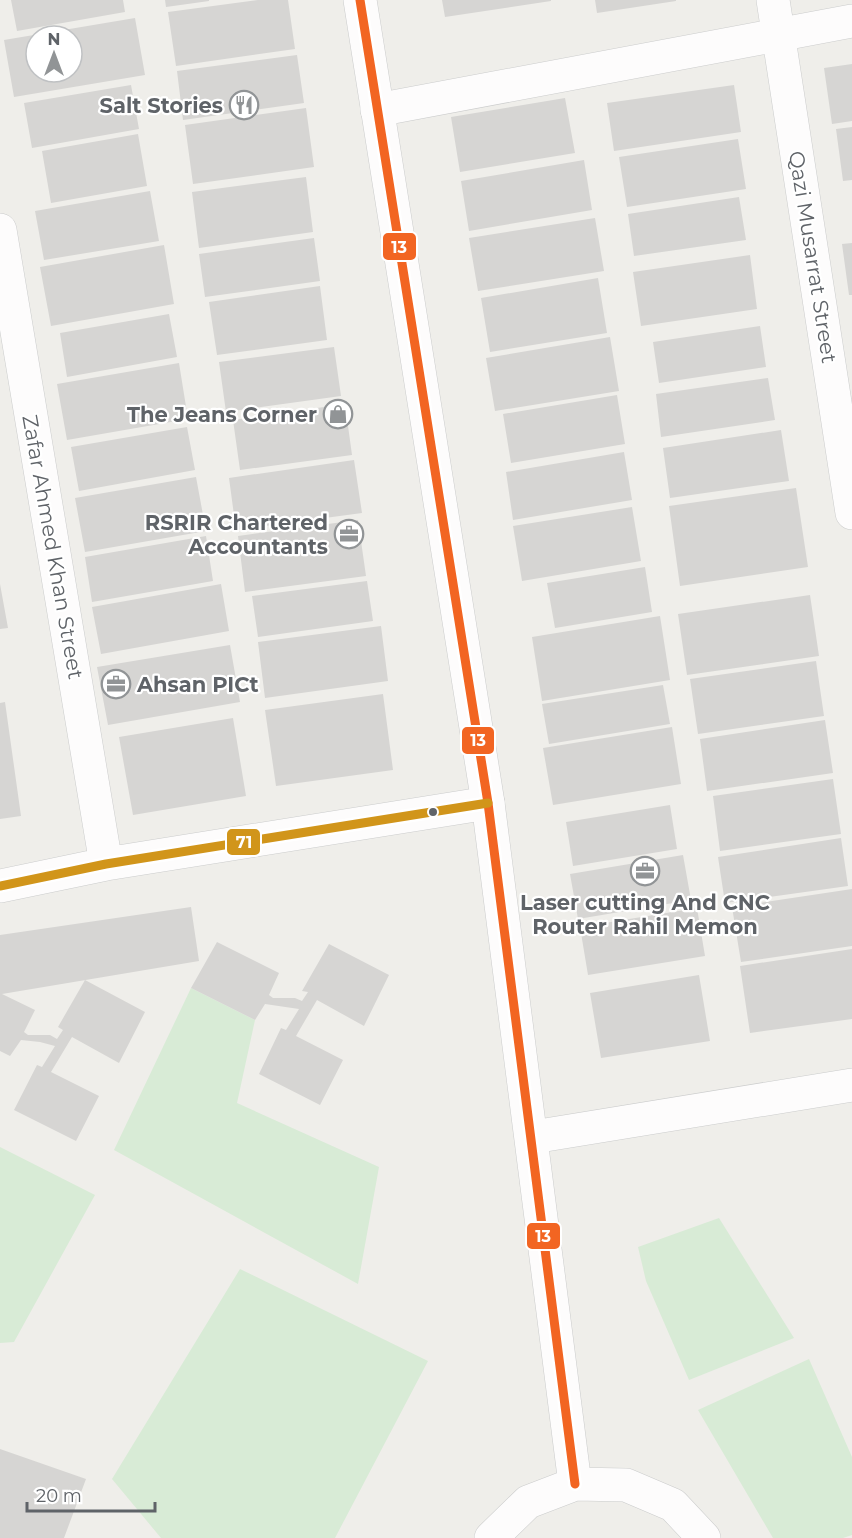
<svg xmlns="http://www.w3.org/2000/svg" width="852" height="1538" font-family="Montserrat,sans-serif">
<style>
.green{fill:#d8ebd6}
.building{fill:#d6d5d3;fill-rule:evenodd}
.lines{fill:none;stroke-linecap:round;stroke-linejoin:round}
.minor-casing{stroke:#cbcccc;stroke-width:34}
.tertiary-casing{stroke:#cbcccc;stroke-width:34}
.minor{stroke:#fdfcfc;stroke-width:33}
.tertiary{stroke:#fdfcfc;stroke-width:33}
.bus-1-casing{stroke:#fff;stroke-width:14}
.bus-2-casing{stroke:#fff;stroke-width:14}
.bus-1{stroke:#f26522;stroke-width:9}
.bus-2{stroke:#d1951a;stroke-width:9}
.bus-dot{fill:#5f6368;stroke:#fff;stroke-width:2}
.labels{text-anchor:middle;dominant-baseline:central;stroke-width:4.5;stroke-linejoin:round;paint-order:stroke}
.poi-label{font-size:21px;font-weight:bold;fill:#5f6368;stroke:#fff;text-anchor:end}
.street-label{font-size:21px;fill:#5f6368;stroke:#fff}
.line-badge{stroke:#fff;stroke-width:2}
.badge-label{font-size:16px;text-anchor:middle;font-weight:bold;fill:#fff}
</style>
<rect width="100%" height="100%" fill="#efeeea"/>
<path class="green" d="M 191,988 L 255,1020 L 237,1103 L 379,1167 L 358,1284 L 114,1150 Z
M 0,1147 L 95,1195 L 14,1342 L 0,1343 Z
M 719,1218 L 794,1338 L 689,1380 L 646,1281 L 638,1247 Z
M 240,1269 L 428,1361 L 335,1538 L 161,1538 L 112,1479 Z
M 809,1359 L 852,1457 L 852,1535 L 843,1538 L 773,1538 L 698,1410 Z"/>
<path class="building" d="M 11,0 L 123,0 L 125,12 L 17,31 Z
M 165,0 L 209,0 L 209,1 L 166,7 Z
M 258,0 L 288,0 L 295,49 L 176,66 L 168,12 Z
M 442,0 L 551,0 L 551,1 L 445,17 Z
M 595,0 L 676,0 L 676,1 L 597,13 Z
M 135,18 L 145,75 L 14,97 L 4,40 ZM 36,36 L 72,36 L 72,72 L 36,72 Z
M 297,55 L 304,103 L 183,120 L 177,71 Z
M 852,64 L 852,121 L 832,124 L 824,68 Z
M 131,85 L 139,129 L 32,148 L 24,103 Z
M 734,85 L 741,132 L 614,151 L 607,103 Z
M 565,98 L 575,153 L 460,172 L 451,117 Z
M 306,108 L 314,167 L 193,184 L 185,125 Z
M 852,127 L 852,180 L 843,181 L 836,129 Z
M 138,134 L 147,186 L 51,203 L 42,151 Z
M 738,139 L 746,189 L 627,207 L 619,157 Z
M 584,160 L 592,210 L 469,231 L 461,181 Z
M 306,177 L 313,232 L 199,248 L 192,192 Z
M 150,191 L 159,241 L 44,260 L 35,211 Z
M 739,197 L 746,240 L 634,256 L 628,214 Z
M 595,218 L 604,271 L 478,291 L 469,238 Z
M 314,238 L 320,281 L 205,297 L 199,254 Z
M 852,243 L 852,295 L 849,295 L 842,244 Z
M 164,245 L 174,304 L 51,326 L 40,267 Z
M 750,255 L 757,309 L 641,326 L 633,272 Z
M 598,278 L 607,333 L 490,352 L 481,298 Z
M 320,286 L 327,340 L 217,355 L 209,302 Z
M 169,314 L 177,357 L 67,377 L 60,333 Z
M 760,326 L 766,367 L 659,383 L 653,342 Z
M 610,337 L 619,391 L 495,411 L 486,358 Z
M 334,347 L 341,396 L 226,412 L 219,362 Z
M 179,363 L 188,419 L 67,440 L 57,384 Z
M 768,378 L 775,420 L 661,437 L 656,394 Z
M 617,395 L 625,444 L 511,463 L 503,414 Z
M 345,404 L 352,455 L 240,470 L 233,420 Z
M 187,427 L 195,470 L 79,491 L 71,447 Z
M 781,430 L 789,481 L 670,498 L 663,448 Z
M 624,452 L 632,500 L 513,520 L 506,472 Z
M 354,460 L 362,513 L 236,530 L 229,478 Z
M 196,477 L 206,531 L 85,552 L 75,498 Z
M 796,488 L 808,567 L 680,586 L 669,506 Z
M 632,507 L 641,561 L 522,581 L 513,526 Z
M 358,520 L 366,576 L 245,592 L 238,536 Z
M 206,536 L 213,581 L 92,602 L 85,557 Z
M 645,567 L 652,612 L 555,628 L 547,583 Z
M 367,581 L 373,621 L 258,637 L 252,596 Z
M 0,584 L 8,628 L 0,629 Z
M 221,584 L 229,631 L 101,654 L 92,607 Z
M 810,595 L 819,656 L 687,675 L 678,614 Z
M 660,616 L 670,680 L 542,701 L 532,637 Z
M 381,626 L 388,681 L 265,698 L 258,642 Z
M 230,645 L 240,702 L 108,725 L 97,667 Z
M 816,661 L 824,716 L 698,734 L 690,679 Z
M 663,685 L 670,724 L 549,744 L 542,704 Z
M 383,694 L 393,770 L 276,786 L 265,710 Z
M 5,702 L 21,816 L 0,819 L 0,703 Z
M 233,718 L 246,796 L 133,815 L 119,737 Z
M 825,720 L 833,773 L 707,791 L 700,739 Z
M 672,727 L 681,784 L 553,805 L 543,748 Z
M 833,779 L 841,834 L 720,851 L 713,796 Z
M 670,805 L 677,849 L 573,866 L 566,822 Z
M 841,838 L 848,886 L 725,903 L 718,857 Z
M 683,855 L 691,900 L 578,919 L 570,874 Z
M 852,889 L 852,946 L 741,962 L 732,907 Z
M 191,907 L 199,961 L 2,994 L 35,1010 L 24,1032 L 28,1035 L 50,1035 L 57,1039 L 63,1030 L 58,1027 L 85,980 L 145,1012 L 119,1063 L 72,1037 L 51,1072 L 99,1096 L 76,1141 L 14,1110 L 37,1065 L 42,1067 L 55,1046 L 40,1042 L 21,1040 L 10,1056 L 0,1051 L 0,935 Z
M 697,908 L 705,956 L 588,975 L 580,927 Z
M 217,942 L 279,973 L 269,995 L 273,998 L 295,998 L 302,1001 L 308,992 L 302,991 L 329,944 L 389,975 L 364,1026 L 317,1000 L 296,1036 L 343,1060 L 320,1105 L 259,1074 L 281,1028 L 286,1030 L 299,1009 L 265,1004 L 255,1020 L 191,988 Z
M 852,949 L 852,1019 L 750,1033 L 740,966 Z
M 699,975 L 710,1041 L 601,1058 L 590,993 Z
M 0,1449 L 86,1479 L 64,1538 L 0,1538 Z"/>
<g class="lines">
<g class="minor-casing">
<path id="minor" d="M 773,0 L 852,513
M 377,110 L 852,21
M 0,230 L 106,864
M 0,886 L 106,864 L 488,803
M 533,1137 L 852,1085"/>
</g>
<g class="tertiary-casing">
<path id="tertiary" d="M 360,0 L 488,803 L 575,1484
M 491,1538 L 528,1502 L 575,1484 L 626,1485 L 673,1505 L 704,1538"/>
</g>
<use href="#minor" class="minor"/>
<use href="#tertiary" class="tertiary"/>
<g class="bus-1-casing">
<path id="bus-1" d="M 360,0 L 488,803 L 575,1484"/>
</g>
<g class="bus-2-casing">
<path id="bus-2" d="M 0,886 L 106,864 L 488,803"/>
</g>
<use href="#bus-1" class="bus-1"/>
<use href="#bus-2" class="bus-2"/>
</g>
<defs>
<g id="restaurant-ring" transform="scale(1.5)"><circle r="9.5" fill="#fff" stroke="#919496" stroke-width="1.5"/><path d="M-5-6h1v4h1v-4h1v4h1v-4h1v5L-1.5 .5V6h-2V.5L-5-1ZM5-6V6H3V1.5H1.5Q1.5-4 5-6Z" fill="#919496"/></g>
<g id="shop-ring" transform="scale(1.5)"><circle r="9.5" fill="#fff" stroke="#919496" stroke-width="1.5"/><path d="M-5-2.5h2.3a2.7 3.5 0 0 1 5.4 0H5L5.5 6h-11ZM-1.5-2.5h3a1.5 2.3 0 0 0-3 0Z" fill="#919496"/></g>
<g id="office-ring" transform="scale(1.5)"><circle r="9.5" fill="#fff" stroke="#919496" stroke-width="1.5"/><path d="M-6-3h4V-5.5h4V-3h4V5H-6ZM-1-4.5V-3h2v-1.5ZM-6 0V1H6V0Z" fill="#919496"/></g>
</defs>
<g fill-rule="evenodd">
<use href="#restaurant-ring" x="244" y="105"/>
<use href="#shop-ring" x="338" y="414"/>
<use href="#office-ring" x="349" y="534"/>
<use href="#office-ring" x="116" y="684"/>
<use href="#office-ring" x="645" y="871"/>
</g>
<circle class="bus-dot" cx="433" cy="812" r="5"/>
<g class="labels">
<g class="poi-label">
<text x="223" y="105">Salt Stories</text>
<text x="317" y="414">The Jeans Corner</text>
<text x="328" y="522">RSRIR Chartered<tspan x="328" dy="24">Accountants</tspan></text>
<text x="137" y="684" text-anchor="start">Ahsan PICt</text>
<text x="645" y="902" text-anchor="middle">Laser cutting And CNC<tspan x="645" dy="24">Router Rahil Memon</tspan></text>
</g>
<g class="street-label">
<text transform="translate(813 257) rotate(81)">Qazi Musarrat Street</text>
<text transform="translate(53 547) rotate(80)">Zafar Ahmed Khan Street</text>
</g>
</g>
<g class="line-badge">
<rect x="382" y="232" width="35" height="29" rx="6" fill="#f26522"/>
<rect x="461" y="726" width="34" height="29" rx="6" fill="#f26522"/>
<rect x="226" y="828" width="35" height="28" rx="6" fill="#d1951a"/>
<rect x="526" y="1222" width="35" height="28" rx="6" fill="#f26522"/>
</g>
<g class="badge-label">
<text x="399" y="253">13</text>
<text x="478" y="746">13</text>
<text x="244" y="848">71</text>
<text x="543" y="1242">13</text>
</g>
<g transform="translate(54 54)"><circle r="28" fill="#ffffff" stroke="#bfc1c3" stroke-width="1.5"/>
<path d="M0-4.5L10 22L0 15L-10 22Z" fill="#919496"/>
<text y="-9" font-size="16" font-weight="bold" text-anchor="middle" fill="#5f6368">N</text>
</g>
<path d="M27 1502v9h128v-9" fill="none" stroke="#5f6368" stroke-width="3"/>
<text x="36" y="1502" font-size="18" fill="#5f6368" stroke="#ffffff" stroke-width="4.5" paint-order="stroke">20 m</text>
</svg>
